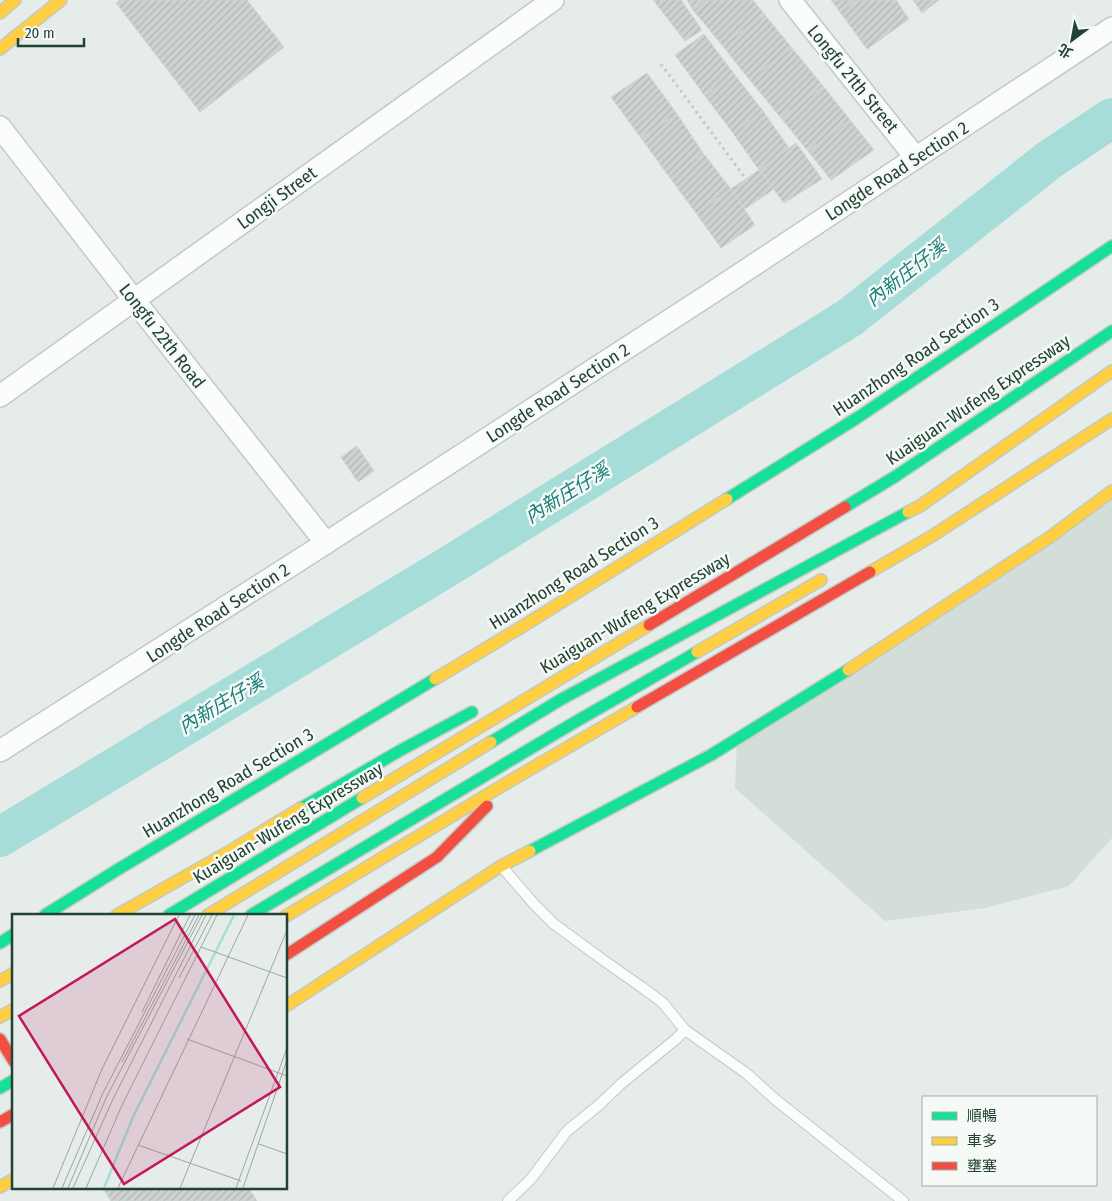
<svg xmlns="http://www.w3.org/2000/svg" width="1112" height="1201" font-family="'Fira Sans Condensed','Noto Sans TC',sans-serif">
<style>
.built{fill:#d4ded8}
.lines{fill:none;stroke-linecap:round;stroke-linejoin:round}
.river{stroke:#a6ddd9;stroke-width:40}
.building{fill:url(#building-hatch);stroke:#cfd5d2}
.lane-casing{stroke:#c3c9c6;stroke-width:12}
.street-casing{stroke:#c3c9c6;stroke-width:24}
.fast-casing{stroke:#c2cac6;stroke-width:14}
.slow-casing{stroke:#c2cac6;stroke-width:14}
.jam-casing{stroke:#c2cac6;stroke-width:14}
.path{stroke:#c2cbc6;stroke-width:3;stroke-dasharray:2.5 4;stroke-linecap:butt}
.lane{stroke:#fbfcfc;stroke-width:10}
.street{stroke:#fbfcfc;stroke-width:21}
.fast{stroke:#16e098;stroke-width:11}
.slow{stroke:#ffcf43;stroke-width:11}
.jam{stroke:#f24e42;stroke-width:11}
.labels{text-anchor:middle;dominant-baseline:central;stroke-width:5;stroke-linejoin:round;paint-order:stroke}
.street-label{font-size:18px;fill:#224233;stroke:#f5faf7}
.water-label{font-size:19px;font-style:italic;fill:#187c79;stroke:#f5faf7}
.inset-river{fill:none;stroke:#a6ddd9;stroke-width:2.5}
.inset-road{fill:none;stroke:#98a8a0;stroke-width:1}
.view{fill:#c2185b;fill-opacity:0.15;stroke:#c2185b;stroke-width:2.5}
.inset-edge{fill:none;stroke:#224233;stroke-width:2.5}
</style>
<defs>
<pattern id="building-hatch" width="6" height="6" patternUnits="userSpaceOnUse" patternTransform="scale(1.25)"><rect width="6" height="6" fill="#ced3d0"/><path d="M-1 1l2-2M0 6l6-6M5 7l2-2" fill="none" stroke="#b1b6b3"/></pattern>
</defs>
<rect width="100%" height="100%" fill="#e6ece9"/>
<path class="built" d="M 1112,498 L 1112,838 L 1069,886 L 985,908 L 885,921 L 735,788 L 737,740 Z"/>
<g class="lines">
<path class="river" d="M 0,837 L 444,569 L 849,318 L 1049,160 L 1112,118"/>
</g>
<path class="building" d="M 120,0 L 247,0 L 284,47 L 200,112 L 116,3 Z
M 653,0 L 681,0 L 702,30 L 685,41 Z
M 687,0 L 706,0 L 693,10 Z
M 706,0 L 753,0 L 765,15 L 722,45 L 693,10 Z
M 831,0 L 856,0 L 840,12 Z
M 856,0 L 896,0 L 909,19 L 867,49 L 840,12 Z
M 913,0 L 939,0 L 922,13 Z
M 765,15 L 792,48 L 749,79 L 722,45 Z
M 704,34 L 734,74 L 705,96 L 675,55 Z
M 792,48 L 823,86 L 781,118 L 749,79 Z
M 647,73 L 677,114 L 641,138 L 611,97 Z
M 734,74 L 763,111 L 733,133 L 705,96 Z
M 823,86 L 850,120 L 808,151 L 781,118 Z
M 763,111 L 789,148 L 759,170 L 733,133 Z
M 677,114 L 703,153 L 670,178 L 641,138 Z
M 850,120 L 874,150 L 831,180 L 808,151 Z
M 796,143 L 822,179 L 784,203 L 759,170 Z
M 703,153 L 731,189 L 696,213 L 670,178 Z
M 759,170 L 774,189 L 745,209 L 731,189 Z
M 731,189 L 755,225 L 721,248 L 696,213 Z
M 357,446 L 374,471 L 358,482 L 341,457 Z
M 102,1187 L 248,1187 L 257,1201 L 111,1201 Z"/>
<g class="lines">
<g class="lane-casing">
<path id="lane" d="M 502,867 L 534,904 L 554,924 L 603,960 L 643,988 L 663,1003 L 685,1030 L 746,1073 L 776,1100 L 903,1201
M 508,1201 L 531,1179 L 567,1131 L 599,1105 L 621,1084 L 676,1039 L 685,1030"/>
</g>
<g class="street-casing">
<path id="street" d="M 790,0 L 916,158
M 0,127 L 134,300 L 326,543
M 0,396 L 553,0
M 0,751 L 326,543 L 710,294 L 1112,28"/>
</g>
<g class="fast-casing">
<path id="fast" d="M 727,499 L 857,418 L 1112,246
M 845,507 L 896,476 L 1112,331
M 491,742 L 560,700 L 908,512
M 301,808 L 401,750 L 472,712
M 530,851 L 711,755 L 848,670
M 45,915 L 117,870 L 435,679
M 169,915 L 362,798
M 251,915 L 570,725 L 697,652
M 0,943 L 14,934
M 0,1088 L 14,1080"/>
</g>
<g class="slow-casing">
<path id="slow" d="M 0,13 L 15,0
M 0,49 L 61,0
M 908,512 L 920,506 L 1112,371
M 870,572 L 932,536 L 1112,419
M 697,652 L 821,580
M 848,670 L 1050,537 L 1112,491
M 435,679 L 520,628 L 727,499
M 362,798 L 649,625
M 117,915 L 230,851 L 301,808
M 208,915 L 491,742
M 286,916 L 510,781 L 637,707
M 0,981 L 14,973
M 286,1006 L 501,866 L 530,851
M 0,1017 L 14,1009
M 0,1187 L 14,1179"/>
</g>
<g class="jam-casing">
<path id="jam" d="M 649,625 L 845,507
M 637,707 L 870,572
M 286,955 L 437,857 L 487,806
M 0,1039 L 14,1062
M 0,1122 L 14,1114"/>
</g>
<path class="path" d="M 661,64 L 746,179"/>
<use href="#lane" class="lane"/>
<use href="#street" class="street"/>
<use href="#fast" class="fast"/>
<use href="#slow" class="slow"/>
<use href="#jam" class="jam"/>
</g>
<g class="labels">
<g class="street-label">
<text transform="translate(853 79) rotate(51)">Longfu 21th Street</text>
<text transform="translate(897 171) rotate(-33)">Longde Road Section 2</text>
<text transform="translate(277 198) rotate(-36)">Longji Street</text>
<text transform="translate(162 336) rotate(52)">Longfu 22th Road</text>
<text transform="translate(916 357) rotate(-34)">Huanzhong Road Section 3</text>
<text transform="translate(558 393) rotate(-33)">Longde Road Section 2</text>
<text transform="translate(978 400) rotate(-34)">Kuaiguan-Wufeng Expressway</text>
<text transform="translate(574 573) rotate(-32)">Huanzhong Road Section 3</text>
<text transform="translate(218 613) rotate(-33)">Longde Road Section 2</text>
<text transform="translate(635 613) rotate(-31)">Kuaiguan-Wufeng Expressway</text>
<text transform="translate(228 783) rotate(-31)">Huanzhong Road Section 3</text>
<text transform="translate(288 823) rotate(-31)">Kuaiguan-Wufeng Expressway</text>
</g>
<g class="water-label">
<text transform="translate(906 273) rotate(-38)">內新庄仔溪</text>
<text transform="translate(567 493) rotate(-32)">內新庄仔溪</text>
<text transform="translate(221 704) rotate(-31)">內新庄仔溪</text>
</g>
</g>
<g transform="translate(12 914)">
<rect width="275" height="275" fill="#e6ece9"/>
<path class="inset-river" d="M 92,274 L 121,203 L 222,1"/>
<path class="inset-road" d="M 189,33 L 275,64M 167,64 L 200,1M 130,98 L 178,1M 175,125 L 275,162M 110,148 L 187,1M 247,230 L 275,240M 126,231 L 229,267M 41,274 L 90,155 L 167,1M 50,274 L 91,179 L 183,1M 56,274 L 95,182 L 190,1M 61,274 L 101,185 L 194,1M 74,274 L 111,189 L 205,1M 106,274 L 236,1M 168,274 L 275,16M 224,274 L 275,134M 231,274 L 275,146"/>
<path class="view" d="M 163,5 L 268,173 L 112,270 L 7,102 Z"/>
<rect width="275" height="275" class="inset-edge"/>
</g>
<rect x="922" y="1096" width="175" height="90" fill="#f5faf7" stroke="#a1b0a9"/>
<rect x="932" y="1112" width="25" height="8" fill="#16e098" stroke="#a1b0a9"/>
<text x="967" y="1121" font-size="15" fill="#224233">順暢</text>
<rect x="932" y="1137" width="25" height="8" fill="#ffcf43" stroke="#a1b0a9"/>
<text x="967" y="1146" font-size="15" fill="#224233">車多</text>
<rect x="932" y="1162" width="25" height="8" fill="#f24e42" stroke="#a1b0a9"/>
<text x="967" y="1171" font-size="15" fill="#224233">壅塞</text>
<g transform="translate(1072 40) rotate(212)" stroke="#f5faf7" stroke-width="4" paint-order="stroke">
<path d="M0-4L9 19L0 12L-9 19Z" fill="#224233"/>
<text y="-8" font-size="14" font-weight="bold" text-anchor="middle" fill="#224233">北</text>
</g>
<path d="M18 38v8h66v-8" fill="none" stroke="#224233" stroke-width="2.5"/>
<text x="25" y="38" font-size="15" fill="#224233" stroke="#f5faf7" stroke-width="4" paint-order="stroke">20 m</text>
</svg>
